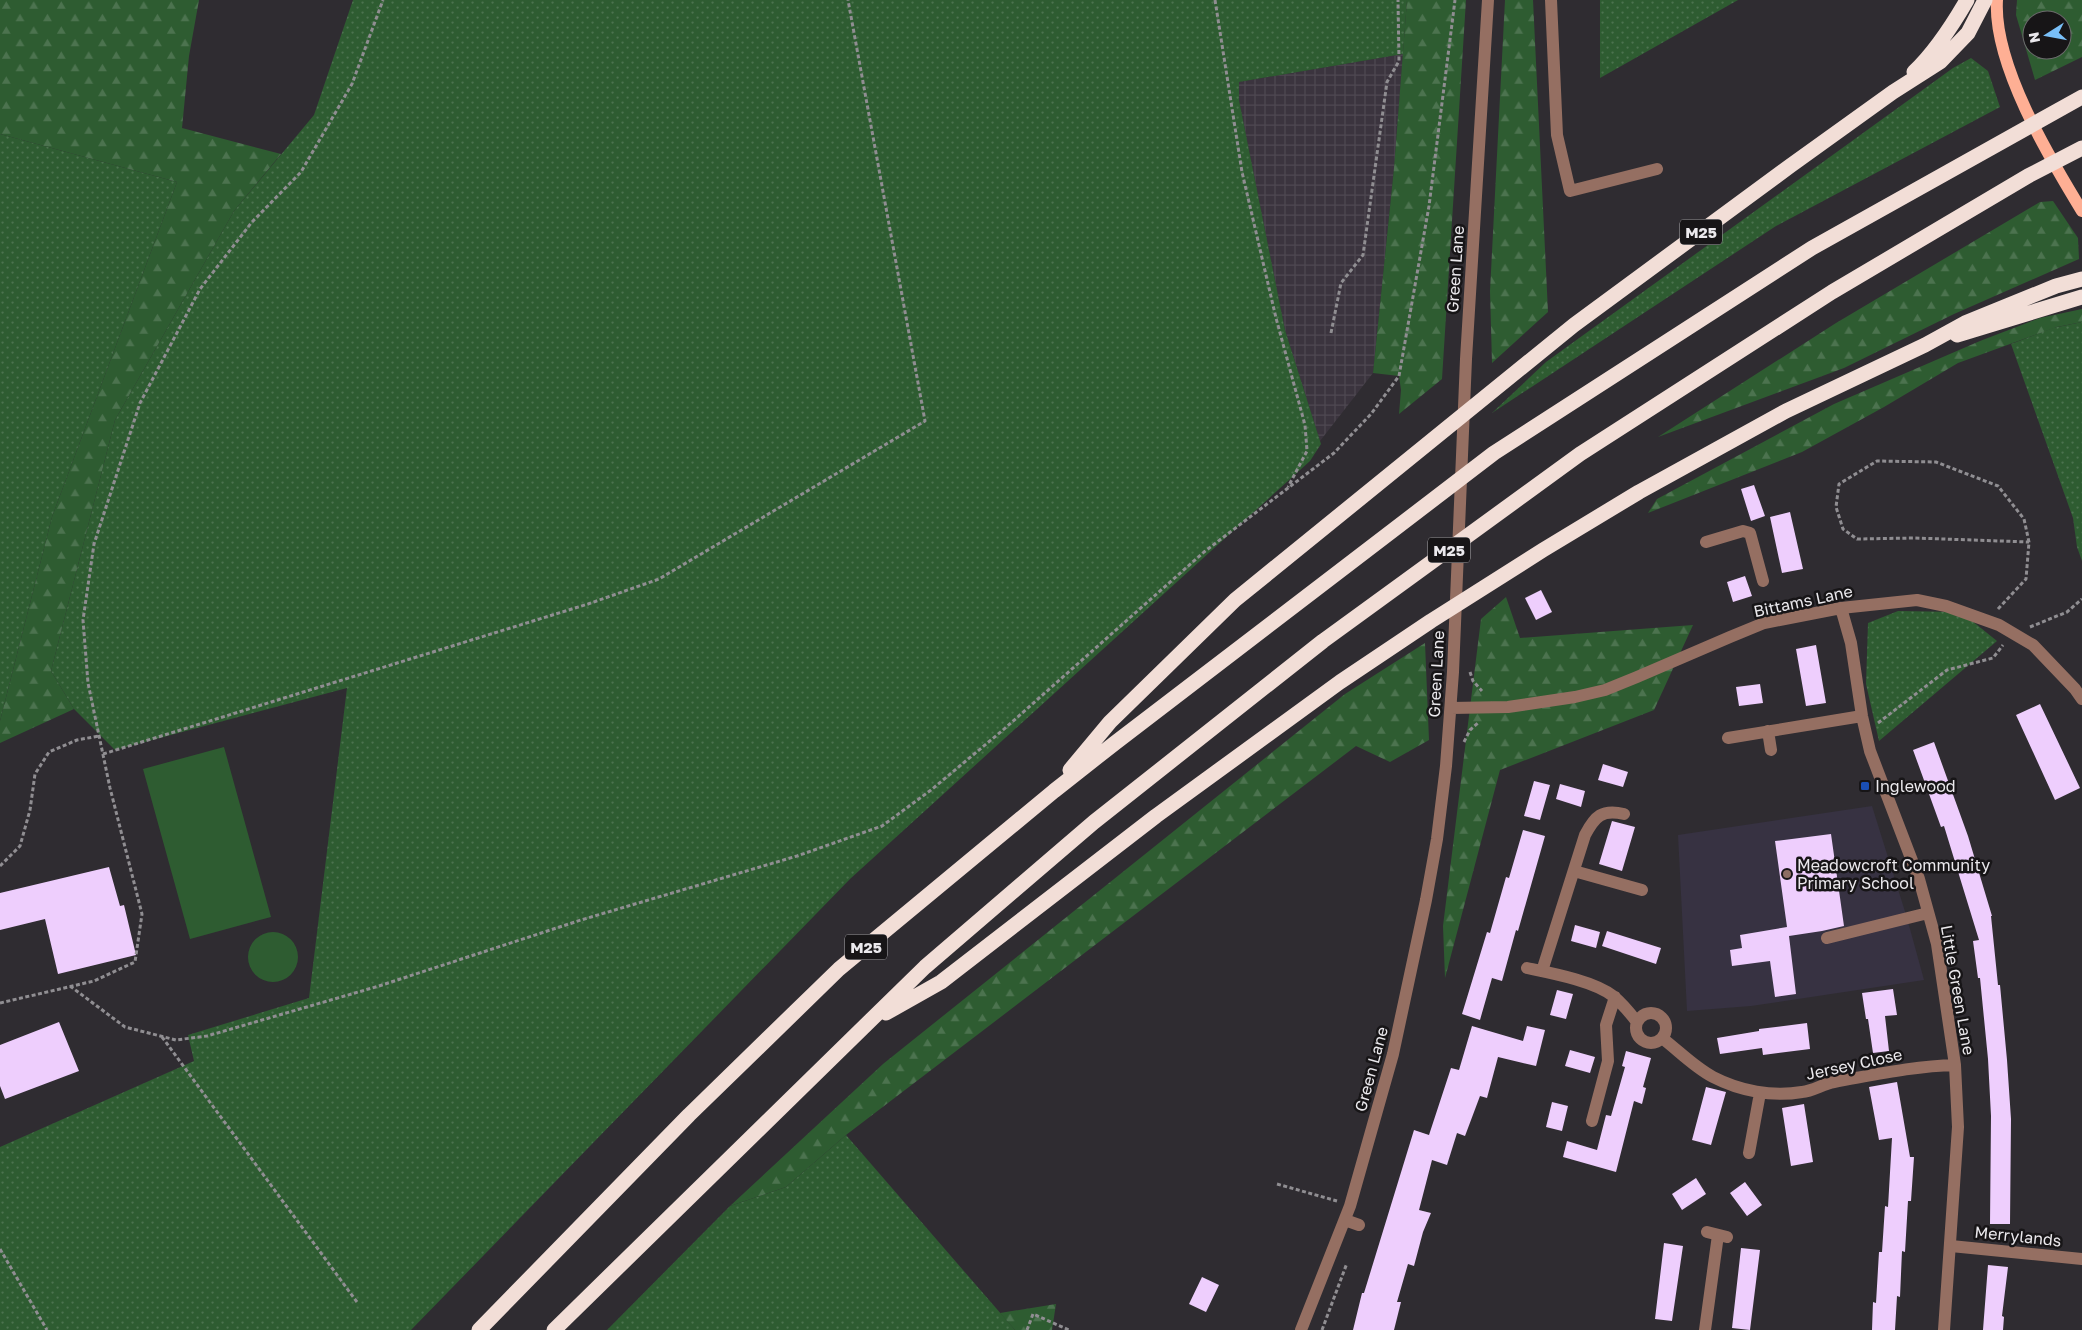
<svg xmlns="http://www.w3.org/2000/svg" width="2082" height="1330" font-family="'Golos Text',sans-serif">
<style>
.industrial{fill:url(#industrial-grid)}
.education{fill:#373242}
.grass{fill:url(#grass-dots)}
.forest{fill:url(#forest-firs);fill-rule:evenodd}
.pitch{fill:#2e5c31}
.building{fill:#eecefd}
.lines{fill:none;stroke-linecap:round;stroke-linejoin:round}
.path{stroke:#908e92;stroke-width:3;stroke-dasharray:4 2.5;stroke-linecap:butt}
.minor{stroke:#956f62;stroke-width:12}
.major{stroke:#feaf94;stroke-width:12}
.highway{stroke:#f2ded7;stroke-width:15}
.transit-dot{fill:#1a4fb4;stroke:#171517;stroke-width:2}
.education-dot{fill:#8d6e63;stroke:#171517;stroke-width:2}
.labels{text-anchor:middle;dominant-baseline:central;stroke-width:5;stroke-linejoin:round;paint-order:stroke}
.shield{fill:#171517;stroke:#aba9ad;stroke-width:1}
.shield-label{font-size:15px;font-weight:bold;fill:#ebe9ed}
.street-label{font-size:16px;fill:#ebe9ed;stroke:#171517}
.poi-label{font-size:16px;fill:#ebe9ed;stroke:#171517;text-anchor:start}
</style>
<defs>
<pattern id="industrial-grid" width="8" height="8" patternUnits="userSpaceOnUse" patternTransform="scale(1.25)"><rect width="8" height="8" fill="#3b343e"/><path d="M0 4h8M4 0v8" fill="none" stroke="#4e4851"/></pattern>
<pattern id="grass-dots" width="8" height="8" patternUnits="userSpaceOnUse" patternTransform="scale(1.25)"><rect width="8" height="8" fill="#2e5c31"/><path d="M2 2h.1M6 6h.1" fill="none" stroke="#4c734f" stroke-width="1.8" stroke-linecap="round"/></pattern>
<pattern id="forest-firs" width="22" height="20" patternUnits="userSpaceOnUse" patternTransform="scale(1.25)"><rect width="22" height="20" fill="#2e5c31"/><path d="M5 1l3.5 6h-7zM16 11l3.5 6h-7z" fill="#4c734f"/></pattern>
</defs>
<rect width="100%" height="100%" fill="#2f2c31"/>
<path class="industrial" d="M 1403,54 L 1394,168 L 1373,373 L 1320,441 L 1285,330 L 1239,100 L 1239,82 Z"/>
<path class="education" d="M 1872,806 L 1907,918 L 1924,980 L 1751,1006 L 1687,1011 L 1678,835 Z"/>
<path class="grass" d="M 353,0 L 1407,0 L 1403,54 L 1239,82 L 1239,100 L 1285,330 L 1321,444 L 1310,461 L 850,879 L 411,1330 L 0,1330 L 0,1147 L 194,1061 L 188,1035 L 309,998 L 347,688 L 115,750 L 74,709 L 51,671 L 115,420 L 234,211 L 314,115 Z
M 1600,0 L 1738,0 L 1600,78 Z
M 1971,58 L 1988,71 L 2000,107 L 1776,226 L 1492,413 L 1546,362 L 1953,68 Z
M 0,134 L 177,182 L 52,517 L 0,721 Z
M 2082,322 L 2082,561 L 2077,547 L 2073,518 L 2011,344 L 2053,328 Z
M 1898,611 L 1961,612 L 1997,641 L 1879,741 L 1866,684 L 1868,623 Z
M 846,1135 L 1015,1330 L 607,1330 L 730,1206 L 786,1187 Z"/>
<path class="forest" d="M 0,0 L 199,0 L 189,56 L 182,128 L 281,154 L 234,211 L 115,420 L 51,671 L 74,709 L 0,743 L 0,721 L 52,517 L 177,182 L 0,134 Z
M 1407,0 L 1466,0 L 1442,379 L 1399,414 L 1401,390 L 1399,376 L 1373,373 L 1394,168 Z
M 1505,0 L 1533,0 L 1548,312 L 1492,363 L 1490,291 Z
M 2017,0 L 2082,0 L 2082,57 L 2035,80 L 2016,15 ZM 2032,20 L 2062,20 L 2062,50 L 2032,50 Z
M 2053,201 L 2078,238 L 2079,259 L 1954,314 L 1844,368 L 1658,437 L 1836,323 L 2040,202 Z
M 2082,309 L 2082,322 L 2057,327 L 1958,363 L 1884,407 L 1802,452 L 1648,513 L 1657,499 L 1834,404 L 1980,341 L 2040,318 Z
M 1506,597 L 1520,638 L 1693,625 L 1654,710 L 1500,770 L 1445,978 L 1443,926 L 1481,619 Z
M 1425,643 L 1429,740 L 1390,762 L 1356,746 L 846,1135 L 786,1187 L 730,1206 L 883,1064 L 1345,694 Z
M 1056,1304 L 1052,1330 L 1015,1330 L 1000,1313 Z"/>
<path class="pitch" d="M 224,747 L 271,917 L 190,939 L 143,769 Z
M248 957a25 25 0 1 1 50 0a25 25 0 1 1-50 0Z"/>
<path class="building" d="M 1754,485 L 1765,516 L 1751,521 L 1741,489 Z
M 1790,512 L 1803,569 L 1782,573 L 1770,517 Z
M 1745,576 L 1752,596 L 1733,602 L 1727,582 Z
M 1541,590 L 1552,612 L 1536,620 L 1525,598 Z
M 1816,645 L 1826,703 L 1806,706 L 1796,649 Z
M 1760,684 L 1763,703 L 1739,706 L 1736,687 Z
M 2040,704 L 2080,788 L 2055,800 L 2016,715 Z
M 1934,742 L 1968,836 L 1992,916 L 1991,916 L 1998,985 L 2000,985 L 2007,1060 L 2011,1119 L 2010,1224 L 1990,1224 L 1991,1116 L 1988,1059 L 1980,978 L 1978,978 L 1973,941 L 1979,940 L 1944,826 L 1941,827 L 1913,750 Z
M 1603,764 L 1628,772 L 1623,787 L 1598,780 Z
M 1534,781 L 1550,785 L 1540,820 L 1524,816 Z
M 1560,784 L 1585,791 L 1581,807 L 1556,799 Z
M 1612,821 L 1635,827 L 1622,871 L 1599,864 Z
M 1523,830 L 1545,836 L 1518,931 L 1516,930 L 1502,981 L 1492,978 L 1480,1020 L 1462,1014 L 1487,932 L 1490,933 L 1506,877 L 1509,878 Z
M 1831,834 L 1844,926 L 1822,931 L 1789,936 L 1796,994 L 1775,997 L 1770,961 L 1732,966 L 1730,950 L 1742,948 L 1740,935 L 1787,927 L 1775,841 Z
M 109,867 L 120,906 L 124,905 L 136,955 L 58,974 L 45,919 L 0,930 L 0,893 Z
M 1575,925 L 1600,932 L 1596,948 L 1571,941 Z
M 1607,931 L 1661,948 L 1656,964 L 1602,946 Z
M 1893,989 L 1897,1015 L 1885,1016 L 1889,1051 L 1873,1053 L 1868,1019 L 1866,1019 L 1862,993 Z
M 1557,990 L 1573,994 L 1566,1019 L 1550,1015 Z
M 59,1022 L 79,1071 L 5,1099 L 0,1086 L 0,1045 Z
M 1807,1023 L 1810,1049 L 1763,1055 L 1762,1048 L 1720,1054 L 1717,1038 L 1759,1031 L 1759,1029 Z
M 1472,1026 L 1523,1041 L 1527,1026 L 1545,1030 L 1536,1066 L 1498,1057 L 1487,1098 L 1480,1096 L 1465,1136 L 1457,1133 L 1447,1165 L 1432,1160 L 1419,1210 L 1431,1213 L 1423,1232 L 1414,1266 L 1408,1264 L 1397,1302 L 1401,1302 L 1394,1330 L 1353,1330 L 1362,1293 L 1364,1293 L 1414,1130 L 1429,1135 L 1451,1068 L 1459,1070 Z
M 1570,1050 L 1595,1057 L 1590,1073 L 1565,1066 Z
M 1626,1051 L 1651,1058 L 1643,1087 L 1646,1088 L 1642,1104 L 1634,1101 L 1616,1172 L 1563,1157 L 1567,1141 L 1597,1150 L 1606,1115 L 1611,1116 L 1625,1067 L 1622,1066 Z
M 1897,1082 L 1910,1157 L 1914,1157 L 1911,1201 L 1908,1201 L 1905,1252 L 1902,1251 L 1900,1297 L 1897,1296 L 1895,1330 L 1872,1330 L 1873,1302 L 1876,1303 L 1879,1252 L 1882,1252 L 1885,1206 L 1888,1207 L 1892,1138 L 1879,1140 L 1869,1087 Z
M 1706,1087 L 1726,1092 L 1711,1145 L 1692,1140 Z
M 1552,1102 L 1568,1106 L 1562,1131 L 1546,1127 Z
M 1804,1104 L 1813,1162 L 1791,1166 L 1782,1108 Z
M 1696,1178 L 1706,1194 L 1682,1210 L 1672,1194 Z
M 1745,1182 L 1762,1205 L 1747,1216 L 1730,1193 Z
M 1664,1243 L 1683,1246 L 1672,1321 L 1655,1319 Z
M 1741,1248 L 1760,1250 L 1750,1330 L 1732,1328 Z
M 1988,1265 L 2008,1267 L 2002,1316 L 2004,1317 L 2003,1330 L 1983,1330 Z
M 1202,1277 L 1219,1285 L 1206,1312 L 1189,1304 Z"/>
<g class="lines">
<path class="path" d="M 1215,0 L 1242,172 L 1276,318 L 1305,425 L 1307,451 L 1288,487
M 1331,333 L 1341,283 L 1363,255 L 1387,82 L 1399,61 L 1398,0
M 1998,609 L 2026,579 L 2029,542 L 2024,519 L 1998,486 L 1936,462 L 1877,461 L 1839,484 L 1836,507 L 1843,529 L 1857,539 L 1915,538 L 2029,542
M 2030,627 L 2067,612 L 2082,599
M 1470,672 L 1473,681 L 1482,691
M 1878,723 L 1947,670 L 1993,658 L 2003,645
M 1464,742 L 1470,730 L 1478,723
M 103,754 L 588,604 L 659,579 L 925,421 L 848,0
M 0,866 L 20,846 L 30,810 L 35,774 L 49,752 L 77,740 L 99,736
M 70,986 L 125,1027 L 176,1040 L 207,1036 L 379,986 L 581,920 L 797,856 L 882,826 L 931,790 L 1003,730 L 1204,552 L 1334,453 L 1371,414 L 1399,376 L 1429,206 L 1455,0
M 0,1003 L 94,981 L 135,962 L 142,914 L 110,788 L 88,683 L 83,620 L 94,544 L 140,403 L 200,289 L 252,222 L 301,172 L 352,84 L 383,0
M 162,1037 L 357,1302
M 1277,1184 L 1337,1201
M 0,1249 L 47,1330
M 1027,1330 L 1033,1314 L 1069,1330
M 1322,1330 L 1347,1263"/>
<path class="minor" d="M 1551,0 L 1557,135 L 1570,191 L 1657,169
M 1706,542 L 1743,531 L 1750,533 L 1763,581
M 1841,608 L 1851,643 L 1862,716 L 1870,751 L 1919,879 L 1937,944 L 1955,1065 L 1958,1127 L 1944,1330
M 1451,708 L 1508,707 L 1575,697 L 1605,690 L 1637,677 L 1730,637 L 1764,623 L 1841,608 L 1917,600 L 1946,606 L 1999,625 L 2033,645 L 2075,689 L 2082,699
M 1768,731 L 1771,750
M 1728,738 L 1862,716
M 1574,871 L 1642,890
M 1827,938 L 1928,913
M 1527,968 C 1551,973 1594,981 1613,996 C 1622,1003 1630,1013 1637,1022
M 1542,971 L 1585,835 C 1595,816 1602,809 1624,814
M1636 1028a15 15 0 1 1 30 0a15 15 0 1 1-30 0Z
M 1662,1038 C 1679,1051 1694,1067 1713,1077 C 1740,1091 1772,1097 1802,1092 C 1813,1091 1823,1084 1834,1082 C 1874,1075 1914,1066 1955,1065
M 1592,1121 L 1608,1061 L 1606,1025 L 1615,997
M 1749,1153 L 1760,1093
M 1345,1220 L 1359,1225
M 1707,1232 L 1727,1237
M 1951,1246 L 2082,1259
M 1301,1330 L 1350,1206 L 1393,1054 L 1426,900 L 1437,839 L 1446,766 L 1453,672 L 1466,359 L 1488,0
M 1705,1330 L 1718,1235"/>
<path class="major" d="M 1997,0 C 1993,64 2049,157 2082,211"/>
<path class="highway" d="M 1914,72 C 1936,51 1952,26 1967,0
M 1957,335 L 2082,297
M 1070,770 L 1110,722 L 1235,600 L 1574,325 L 1790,166 L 1893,92 L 1940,62 L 1968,33 L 1985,0
M 886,1013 L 941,982 L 1156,816 L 1340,682 L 1431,621 L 1543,550 L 1639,492 L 1786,411 L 1925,345 L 1965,323 L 2056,286 L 2082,279
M 479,1330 L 689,1115 L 839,969 L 1054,791 L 1115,743 L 1494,453 L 1812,248 L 2082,97
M 554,1330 L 925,967 L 1094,822 L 1323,641 L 1580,454 L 1832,292 L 2028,176 L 2082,148"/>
</g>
<rect class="transit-dot" x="1860" y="781" width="10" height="10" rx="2.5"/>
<circle class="education-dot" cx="1787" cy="874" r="5"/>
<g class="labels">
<g class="shield">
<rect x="1680" y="219.5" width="42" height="25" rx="4"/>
<rect x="1428" y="537.5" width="42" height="25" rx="4"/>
<rect x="845" y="934.5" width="42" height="25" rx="4"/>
</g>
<g class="shield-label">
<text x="1701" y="232">M25</text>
<text x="1449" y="550">M25</text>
<text x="866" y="947">M25</text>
</g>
<g class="street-label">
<text transform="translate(1455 269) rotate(-86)">Green Lane</text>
<text transform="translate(1803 601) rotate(-12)">Bittams Lane</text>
<text transform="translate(1436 674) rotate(-87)">Green Lane</text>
<text transform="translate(1958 990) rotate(80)">Little Green Lane</text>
<text transform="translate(1854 1064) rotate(-12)">Jersey Close</text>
<text transform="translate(1371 1069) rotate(-75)">Green Lane</text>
<text transform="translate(2018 1236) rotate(6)">Merrylands</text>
</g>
<g class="poi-label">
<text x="1875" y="786">Inglewood</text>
<text x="1797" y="865">Meadowcroft Community<tspan x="1797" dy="18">Primary School</tspan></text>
</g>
</g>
<g transform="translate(2047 35) rotate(259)"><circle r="24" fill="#171517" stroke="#6c6a6d"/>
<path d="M0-4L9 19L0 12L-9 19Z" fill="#79bff8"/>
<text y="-8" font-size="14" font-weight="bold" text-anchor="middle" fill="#ebe9ed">N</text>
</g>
</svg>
